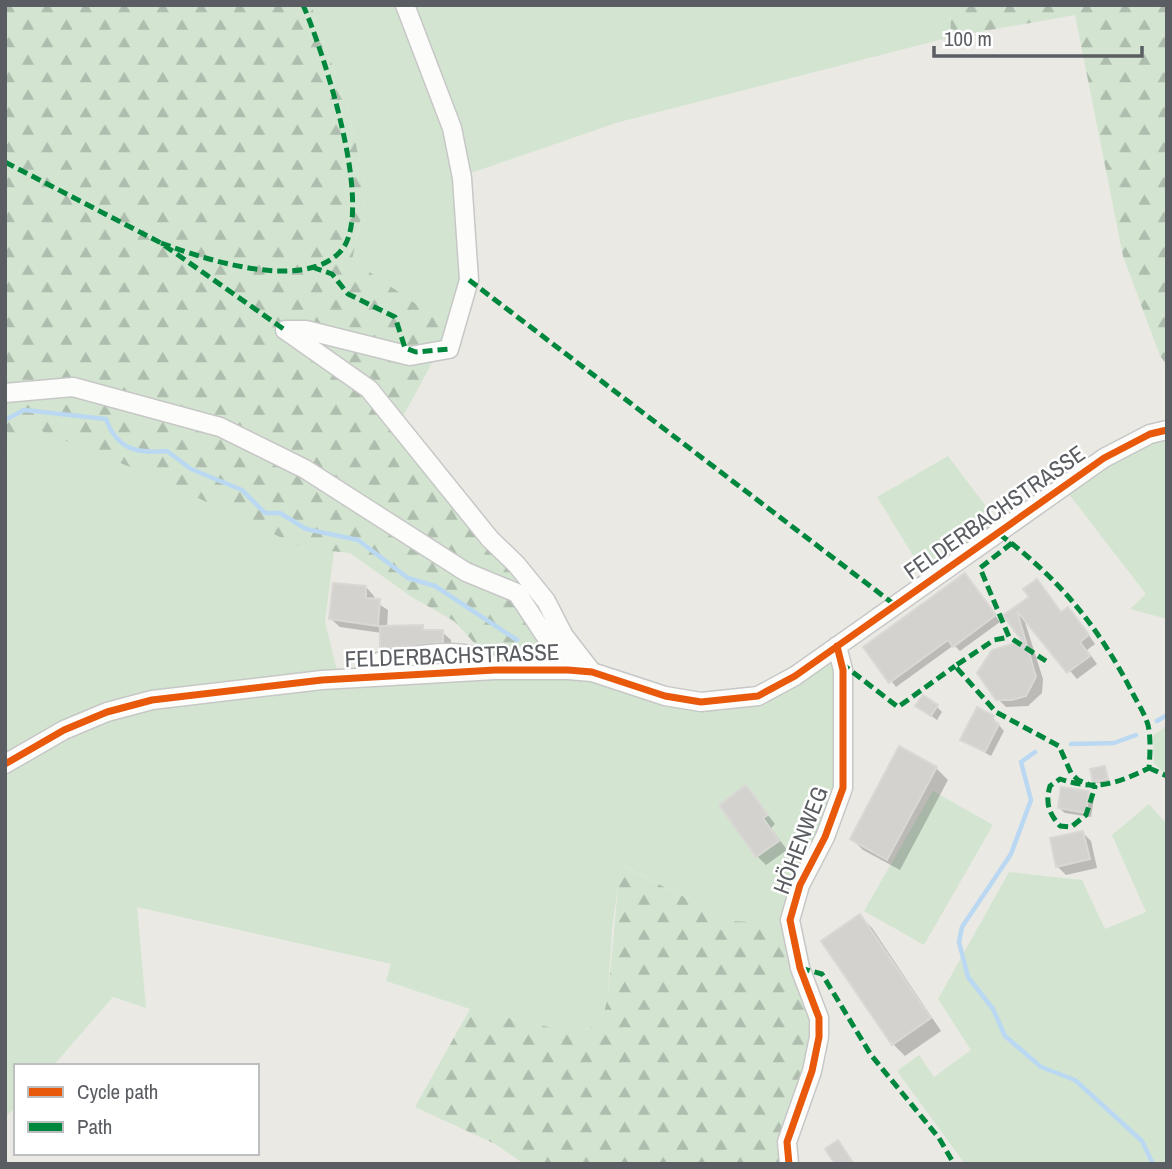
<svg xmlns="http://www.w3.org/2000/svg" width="1172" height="1169" font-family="'Archivo Narrow',sans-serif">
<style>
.green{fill:#d3e5d1}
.forest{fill:url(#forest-firs)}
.shadow{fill:#0003}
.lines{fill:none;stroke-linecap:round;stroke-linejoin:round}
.stream{stroke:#bad8f2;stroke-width:4.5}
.building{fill:#d3d2cf;stroke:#d9d8d4;stroke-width:2}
.minor-casing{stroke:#c6c7c6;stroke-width:21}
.minor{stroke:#fcfcfb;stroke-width:18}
.quiet{stroke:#00873e;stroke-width:5;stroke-dasharray:10 5;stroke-linecap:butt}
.cycleway-casing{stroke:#fff;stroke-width:11}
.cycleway{stroke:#e8590c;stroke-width:7}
.labels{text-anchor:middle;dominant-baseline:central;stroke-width:5;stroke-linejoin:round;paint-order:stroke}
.street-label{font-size:23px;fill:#5a5d61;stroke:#fff}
</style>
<defs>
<pattern id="forest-firs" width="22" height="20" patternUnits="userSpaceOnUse" patternTransform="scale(1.75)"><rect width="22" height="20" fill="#d3e5d1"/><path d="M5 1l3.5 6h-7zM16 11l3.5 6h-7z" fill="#aebdad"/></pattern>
</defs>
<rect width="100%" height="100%" fill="#eae9e4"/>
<path class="green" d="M 311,5 L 402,5 L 448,127 L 465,279 L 451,328 L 352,260 L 367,192 L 347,106 Z
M 409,5 L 950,5 L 951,37 L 619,122 L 465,175 Z
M 37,428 L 152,476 L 303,548 L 334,551 L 325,622 L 338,674 L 158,695 L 5,758 L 5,450 Z
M 1167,438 L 1167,619 L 1130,609 L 1146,594 L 1068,493 C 1098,470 1128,446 1167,438 Z
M 948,456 L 1000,525 L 925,575 L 877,497 Z
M 826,662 L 835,666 L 836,788 L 785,924 L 733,921 L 621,865 L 612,929 L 608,997 L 602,1020 L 586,1030 L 562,1030 L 470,1009 L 386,981 L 391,964 L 137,907 L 146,1008 L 113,997 L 53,1066 L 16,1066 L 16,1107 L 5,1117 L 5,773 L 96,724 L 149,708 L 314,686 L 481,677 L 584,677 L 687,707 L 721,711 L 761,701 Z
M 1167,725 L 1167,776 L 1154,763 L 1153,736 Z
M 933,791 L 993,825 L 924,945 L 864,911 Z
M 1149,804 L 1167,824 L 1167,1164 L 965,1164 L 897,1071 L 919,1055 L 934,1077 L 971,1050 L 938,999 L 1009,872 L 1082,880 L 1105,929 L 1146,912 L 1112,835 Z"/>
<path class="forest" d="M 5,5 L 311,5 L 347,106 L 367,192 L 352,260 L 451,328 L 395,431 L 514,569 L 578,662 L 492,662 L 454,621 L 410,596 L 350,553 L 303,548 L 152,476 L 37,429 L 5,450 Z
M 950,5 L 1167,5 L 1167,365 L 1160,356 L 1123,256 L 1075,15 L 951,37 Z
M 620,865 L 733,921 L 785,924 L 815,1020 L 795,1101 L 785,1164 L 524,1164 L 495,1144 L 415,1107 L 470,1009 L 562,1030 L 586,1030 L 602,1020 L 608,997 Z"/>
<path class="shadow" d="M 970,581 L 1000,622 L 960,651 L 954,645 L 896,687 L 866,648 Z
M 1037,581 L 1062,613 L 1068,609 L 1076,617 L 1095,644 L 1087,650 L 1097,664 L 1077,679 L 1023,616 L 1043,679 L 1042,693 L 1028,706 L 1006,707 L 997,698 L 1025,642 L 1006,615 L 1031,597 Z
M 366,587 L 374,596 L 374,601 L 388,610 L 387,628 L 422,627 L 427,632 L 442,632 L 451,640 L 451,650 L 391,657 L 382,649 L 382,633 L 340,627 L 331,619 Z
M 918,706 L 937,707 L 942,712 L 937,720 Z
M 977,710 L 993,718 L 1004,731 L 991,756 L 962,740 Z
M 900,749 L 936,768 L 948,780 L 900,870 L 863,850 L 852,839 Z
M 1105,768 L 1109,781 L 1097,783 L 1094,781 Z
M 746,787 L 775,824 L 771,828 L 787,850 L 766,865 L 757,856 Z
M 1088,793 L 1094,798 L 1091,817 L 1065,813 L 1059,808 Z
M 1083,833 L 1091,841 L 1097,868 L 1066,875 L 1057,866 Z
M 860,916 L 872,928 L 941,1031 L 905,1056 L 893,1044 Z"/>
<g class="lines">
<path class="stream" d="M 5,420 L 24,410 L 106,419 C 117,449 136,454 167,451 L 191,469 L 242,490 L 265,513 L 280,513 L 306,529 L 358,540 L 408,578 L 435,586 L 517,640
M 1157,721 L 1167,715
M 1071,744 L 1114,743 L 1136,735
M 1035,752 L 1021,762 L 1031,800 L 1011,854 L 962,927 L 959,942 L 968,977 L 993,1009 L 1005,1036 L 1041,1067 L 1075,1080 L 1142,1141 L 1153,1164"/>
</g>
<path class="building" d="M 965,573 L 996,615 L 953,647 L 948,640 L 889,683 L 863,647 Z
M 1037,579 L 1061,612 L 1068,607 L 1089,635 L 1080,642 L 1090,656 L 1067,673 L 1017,611 L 1036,677 L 1026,696 L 1012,700 L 996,700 L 977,673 L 992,650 L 1022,641 L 1003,615 L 1029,597 L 1023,589 Z
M 333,583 L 366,586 L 366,598 L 380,599 L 378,626 L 329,619 Z
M 423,625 L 423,630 L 443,630 L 443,642 L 380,649 L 380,626 Z
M 923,695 L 938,705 L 931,716 L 915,706 Z
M 977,707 L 994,716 L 992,720 L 999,724 L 985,752 L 960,740 Z
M 899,746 L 937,767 L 887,860 L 850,839 Z
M 1105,766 L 1108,779 L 1093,782 L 1090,769 Z
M 746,785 L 768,815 L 763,818 L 779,841 L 756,857 L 719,805 Z
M 1061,787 L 1089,791 L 1086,813 L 1058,808 Z
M 1083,831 L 1090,859 L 1056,867 L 1050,838 Z
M 860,914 L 931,1018 L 892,1045 L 821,941 Z
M 838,1140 L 854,1164 L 835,1164 L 825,1149 Z"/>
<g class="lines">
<g class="minor-casing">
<path id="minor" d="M 405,5 L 452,128 L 462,178 L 469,280 L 449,349 L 410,356 L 306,330 L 285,330 L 369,389 L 490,539 L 516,564 L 546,601 L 564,636 L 592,672
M 5,393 L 73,387 L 220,427 L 305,469 L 466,572 L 517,593 L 568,670
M 365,677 L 374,664 L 384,660 C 412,656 479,642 495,670
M 5,764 L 64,730 L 107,712 L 152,700 L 322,680 L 495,670 L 568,670 L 592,672 L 665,696 L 701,702 L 758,696 L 795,676 L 1104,458 L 1150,434 L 1167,430
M 789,1164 L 787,1142 L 812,1071 L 819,1037 L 819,1018 L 800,968 L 790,920 L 800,885 L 825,837 L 843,788 L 843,670 L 837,646"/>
</g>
<use href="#minor" class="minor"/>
<path class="quiet" d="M 5,162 L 161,243 L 285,330
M 161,243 C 204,259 302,292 340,252 C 377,214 323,50 303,5
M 312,267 L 332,274 L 348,294 L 395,317 L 405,348 L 416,352 L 449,349
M 469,280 L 895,605
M 999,534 C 1058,577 1098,626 1132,692 C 1137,702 1145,714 1148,725 C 1151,738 1150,755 1149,768 C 1116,784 1096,791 1060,779 L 1050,786 C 1045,804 1049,813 1060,826 L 1071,827 L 1086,815 L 1095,787 L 1078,780 L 1071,773 L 1059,746 L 996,712 L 955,666 L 994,640 L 1009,637
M 1012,543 L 980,568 L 1009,637 L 1046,661
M 841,663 L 898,707 L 955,666
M 1149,768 L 1167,776
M 800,968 L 822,974 L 871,1055 L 939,1138 L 954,1164"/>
<g class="cycleway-casing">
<path id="cycleway" d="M 5,764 L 64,730 L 107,712 L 152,700 L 322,680 L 495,670 L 568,670 L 592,672 L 665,696 L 701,702 L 758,696 L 795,676 L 1104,458 L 1150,434 L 1167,430
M 789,1164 L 787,1142 L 812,1071 L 819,1037 L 819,1018 L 800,968 L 790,920 L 800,885 L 825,837 L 843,788 L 843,670 L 837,646"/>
</g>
<use href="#cycleway" class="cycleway"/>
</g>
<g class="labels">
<g class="street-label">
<text transform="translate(994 512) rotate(-35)">FELDERBACHSTRASSE</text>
<text transform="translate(452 655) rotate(-2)">FELDERBACHSTRASSE</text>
<text transform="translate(800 840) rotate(-69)">HÖHENWEG</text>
</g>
</g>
<rect width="1172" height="1169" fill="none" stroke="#5a5d61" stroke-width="14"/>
<rect x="14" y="1064" width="245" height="91" fill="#ffffff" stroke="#bdbec0" stroke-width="2"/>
<rect x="28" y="1087" width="35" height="10" fill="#e8590c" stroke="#bdbec0" stroke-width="2"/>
<text x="77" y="1099" font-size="21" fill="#5a5d61">Cycle path</text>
<rect x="28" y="1122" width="35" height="10" fill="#00873e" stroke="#bdbec0" stroke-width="2"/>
<text x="77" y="1134" font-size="21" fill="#5a5d61">Path</text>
<path d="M934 46v10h208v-10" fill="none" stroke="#5a5d61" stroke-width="3.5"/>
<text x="944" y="46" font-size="21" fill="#5a5d61" stroke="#ffffff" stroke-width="5" paint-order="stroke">100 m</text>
</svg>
